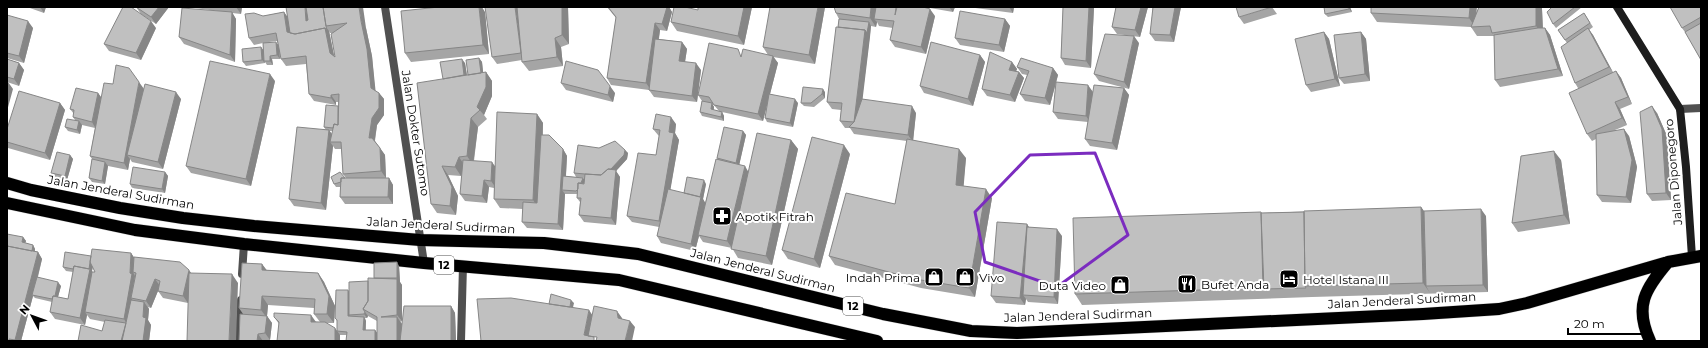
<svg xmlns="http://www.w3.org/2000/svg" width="1708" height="348" font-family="Montserrat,sans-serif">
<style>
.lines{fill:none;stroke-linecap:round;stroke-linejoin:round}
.highway-casing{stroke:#dbdbdb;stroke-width:13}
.street{stroke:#505050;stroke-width:8}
.secondary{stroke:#1d1d1d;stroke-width:8}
.highway{stroke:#000;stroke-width:12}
.wall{fill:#a5a5a5;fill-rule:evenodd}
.shaded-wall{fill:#868686}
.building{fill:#c0c0c0;stroke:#868686}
.marked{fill:none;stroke:#7b2cbf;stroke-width:3;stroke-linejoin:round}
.labels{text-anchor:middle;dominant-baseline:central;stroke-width:4;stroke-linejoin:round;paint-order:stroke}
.shield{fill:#fff;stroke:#4c4c4c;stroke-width:1}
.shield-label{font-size:11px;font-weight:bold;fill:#000}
.street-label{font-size:12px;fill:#000;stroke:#fff}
.poi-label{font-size:12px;fill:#000;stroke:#fff;text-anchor:start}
</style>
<rect width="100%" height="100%" fill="#fff"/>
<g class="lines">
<g class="highway-casing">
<path id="highway" d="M 7,183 L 31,190 L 120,208 L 183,218 L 254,226 L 420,240 L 544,243 L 638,254 L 883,314 L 935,324 L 971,331 L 1017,333 L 1423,314 L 1499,309 L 1527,303 L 1668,262 L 1701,256
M 7,203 L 135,230 L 244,244 L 424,263 L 619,280 L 877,341
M 1650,341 C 1634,306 1645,289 1668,262"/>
</g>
<path class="street" d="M 385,7 L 424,263
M 1680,109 L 1701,108
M 242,274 L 244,244
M 239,341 L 241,300
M 461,341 L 463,265"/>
<path class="secondary" d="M 1617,7 L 1680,109 L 1686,167 L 1692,257"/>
<use href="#highway" class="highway"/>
</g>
<path class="wall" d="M 27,7 L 46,7 L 44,13 Z
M 136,7 L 169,7 L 156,24 L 141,14 Z
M 188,7 L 242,7 L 241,14 L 232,13 L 236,19 L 235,62 L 184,44 L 179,37 L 217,11 Z
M 286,7 L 366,28 L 372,56 L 375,91 L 379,93 L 384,99 L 384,115 L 377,125 L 375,141 L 385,155 L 386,178 L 389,178 L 393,185 L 393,204 L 345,204 L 340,197 L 341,187 L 336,187 L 334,184 L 345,178 L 346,178 L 343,174 L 342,149 L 335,149 L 333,146 L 326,210 L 294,206 L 289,199 L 326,130 L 324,127 L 338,106 L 338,102 L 336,102 L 336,105 L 314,101 L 309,94 L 306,64 L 286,66 L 281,59 L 279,52 L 280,59 L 272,59 L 273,65 L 267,65 L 265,62 L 265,63 L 246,66 L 243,62 L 261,47 L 263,50 L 263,43 L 254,45 L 249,38 L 263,16 L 284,12 L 288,18 ZM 329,31 L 330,33 L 334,33 L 335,57 L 334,56 ZM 277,41 L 278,44 L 269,42 ZM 329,131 L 333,131 L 332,134 Z
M 568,7 L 569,44 L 561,47 L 563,66 L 529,71 L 522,62 L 522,60 L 497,64 L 492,57 Z
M 607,7 L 669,7 L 672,12 L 667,31 L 660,30 L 659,39 L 682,42 L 687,49 L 685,62 L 701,70 L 697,102 L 654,97 L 649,90 L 611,85 L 607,78 L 616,18 Z
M 698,7 L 752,7 L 744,45 L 677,31 L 671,22 L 698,10 Z
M 825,7 L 815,64 L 773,57 L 778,63 L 770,94 L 798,103 L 793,127 L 767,122 L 765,118 L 768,100 L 763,121 L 722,112 L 724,116 L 724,121 L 702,116 L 700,112 L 702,101 L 698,95 L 742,55 L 768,55 L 763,47 ZM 712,104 L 713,104 L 719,111 L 714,110 L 714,107 Z
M 929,7 L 955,7 L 953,12 L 930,8 Z
M 968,7 L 1014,7 L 1013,13 Z
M 1063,7 L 1094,7 L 1091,68 L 1065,65 L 1061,58 Z
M 1116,7 L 1148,7 L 1140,37 L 1117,34 L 1112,27 Z
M 1153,7 L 1181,7 L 1174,42 L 1155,41 L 1150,34 Z
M 1272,7 L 1277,14 L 1244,24 L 1239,17 Z
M 1350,7 L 1352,12 L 1328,17 L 1325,14 Z
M 1479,7 L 1542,7 L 1542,9 L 1543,28 L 1545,28 L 1550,35 L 1563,76 L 1500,87 L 1495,80 L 1494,36 L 1477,36 L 1471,27 L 1377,22 L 1371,13 L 1476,13 Z
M 1552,7 L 1582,7 L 1556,28 L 1553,24 Z
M 1701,7 L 1701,60 L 1687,35 L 1682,28 Z
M 485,12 L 489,54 L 411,62 L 405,53 Z
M 836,13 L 935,16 L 926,54 L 895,47 L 890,40 L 893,28 L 879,26 L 877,22 L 876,27 L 871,26 L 862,99 L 916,113 L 913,140 L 966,158 L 963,186 L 992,198 L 975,297 L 921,288 L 835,265 L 829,256 L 895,204 L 907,141 L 854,134 L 850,128 L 845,128 L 840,121 L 841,110 L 832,109 L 827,102 L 838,27 L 839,19 Z
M 1584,13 L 1593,27 L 1589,30 L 1593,35 L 1613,73 L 1616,71 L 1621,78 L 1632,104 L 1620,109 L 1627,125 L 1615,130 L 1629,136 L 1637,167 L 1631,203 L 1602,202 L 1597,195 L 1596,139 L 1592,141 L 1587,134 L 1578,88 L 1575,83 L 1567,43 L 1558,30 Z
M 7,15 L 33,28 L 24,63 L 7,58 Z
M 1005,19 L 1010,26 L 1004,52 L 960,45 L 955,38 Z
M 156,28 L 141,60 L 109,51 L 104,44 Z
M 1324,32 L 1329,39 L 1340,86 L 1311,92 L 1306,85 Z
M 1361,32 L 1366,39 L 1370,81 L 1344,84 L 1339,78 Z
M 1139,43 L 1129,89 L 1099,81 L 1094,74 Z
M 980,55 L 985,62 L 973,106 L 924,93 L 920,86 Z
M 479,58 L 482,62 L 483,73 L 486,72 L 492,81 L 492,96 L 484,115 L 487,119 L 478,127 L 474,161 L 495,166 L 537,114 L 543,123 L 543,135 L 563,149 L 567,156 L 566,176 L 583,178 L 584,179 L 584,178 L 576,177 L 574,173 L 599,148 L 625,150 L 628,153 L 627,159 L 616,171 L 620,177 L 616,225 L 584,222 L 579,215 L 580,202 L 577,198 L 577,194 L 565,194 L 563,230 L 527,228 L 522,222 L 523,209 L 500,208 L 494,199 L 494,188 L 489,187 L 487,203 L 465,201 L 460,194 L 462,175 L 461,176 L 448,175 L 458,196 L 456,215 L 437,213 L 431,204 L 443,79 L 465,63 L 467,75 L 468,75 Z
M 7,59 L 19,63 L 24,70 L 19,86 L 7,82 Z
M 1012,62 L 1017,69 L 1016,71 L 1019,72 L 1024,78 L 1015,102 L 987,96 L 982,89 Z
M 1017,67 L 1053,68 L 1058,75 L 1050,105 L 1025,101 L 1020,94 L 1027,75 L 1022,74 Z
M 275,81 L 251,186 L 191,173 L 186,166 Z
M 561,83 L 615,93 L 613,102 L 566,90 Z
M 1124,88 L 1129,95 L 1117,150 L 1090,146 L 1085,139 L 1088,122 L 1058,119 L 1053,112 L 1093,92 Z
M 144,89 L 181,99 L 163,169 L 132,162 L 130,159 L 128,170 L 108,166 L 105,184 L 92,182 L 89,178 L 92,159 L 90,156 L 95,128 L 82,125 L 80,134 L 68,131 L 65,127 L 75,120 L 73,117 L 74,114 L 70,109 L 98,93 L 101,97 Z
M 825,92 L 825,98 L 814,107 L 804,106 L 801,103 Z
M 60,103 L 65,110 L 50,160 L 8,148 L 7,146 L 7,129 Z
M 1657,113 L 1667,136 L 1671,200 L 1652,201 L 1647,194 Z
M 676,124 L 675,133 L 679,140 L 670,190 L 684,193 L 706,184 L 703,199 L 705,203 L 718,160 L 717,158 L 743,131 L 746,135 L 739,165 L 749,172 L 791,140 L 798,149 L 772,265 L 738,258 L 732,248 L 703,242 L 699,236 L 695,251 L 661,243 L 657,236 L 659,227 L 632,222 L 627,216 L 656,155 L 659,136 L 658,135 L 653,129 Z
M 850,154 L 820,268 L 788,259 L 782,250 Z
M 70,155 L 73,159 L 67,180 L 54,177 L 51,173 Z
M 1561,160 L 1570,224 L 1518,232 L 1512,223 Z
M 165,172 L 168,176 L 165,193 L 132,188 L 130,184 Z
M 1421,207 L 1424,211 L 1486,216 L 1488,292 L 1312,297 L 1082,305 L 1075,294 L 1261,213 Z
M 1027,224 L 1029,227 L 1062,236 L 1058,304 L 1028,302 L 1026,299 L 1025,305 L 996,303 L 991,296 Z
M 23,237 L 26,241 L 25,243 L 33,245 L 35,249 L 35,251 L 38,252 L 42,259 L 38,277 L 61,286 L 58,297 L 68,299 L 73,272 L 66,271 L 63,267 L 91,256 L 131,253 L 134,258 L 191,273 L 238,283 L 188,300 L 188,303 L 163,298 L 158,291 L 151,308 L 148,307 L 149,309 L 148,320 L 151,325 L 149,341 L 78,341 L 102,331 L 105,322 L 90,319 L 87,315 L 85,325 L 55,319 L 50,312 L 52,302 L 35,298 L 33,296 L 21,341 L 7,341 ZM 93,266 L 95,272 L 92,272 L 92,271 Z
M 262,264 L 266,270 L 318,273 L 324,282 L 335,306 L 334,323 L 326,323 L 337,331 L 337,321 L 335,318 L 349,291 L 374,278 L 399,266 L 400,282 L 402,285 L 402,321 L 400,322 L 402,324 L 451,306 L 455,313 L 456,341 L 346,341 L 347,335 L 340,335 L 340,341 L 277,341 L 279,324 L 274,317 L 320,322 L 314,314 L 314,308 L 268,305 L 267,316 L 272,323 L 270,340 L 265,341 L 239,341 L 243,314 L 239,308 ZM 368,316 L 377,321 L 377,333 L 375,330 L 366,330 L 366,321 L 365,318 L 367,318 Z"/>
<path class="shaded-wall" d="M 40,7 L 46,7 L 44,13 Z
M 159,7 L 169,7 L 156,24 L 151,17 Z
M 236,7 L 242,7 L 241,14 Z
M 305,7 L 307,7 L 309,24 L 306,21 Z
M 359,7 L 363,7 L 366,28 L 372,56 L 376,95 L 371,88 Z
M 479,7 L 482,7 L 485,12 L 489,54 L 483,45 Z
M 515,7 L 519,7 L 526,60 L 521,53 Z
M 562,7 L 568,7 L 569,44 L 562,35 Z
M 667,7 L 669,7 L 672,12 L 667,31 L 662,24 Z
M 744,7 L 752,7 L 744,45 L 738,36 Z
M 818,7 L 825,7 L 815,64 L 809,55 Z
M 871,7 L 878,7 L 874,19 L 877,22 L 876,27 L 870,18 Z
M 949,7 L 955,7 L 953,12 Z
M 1009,7 L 1014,7 L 1013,13 Z
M 1089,7 L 1094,7 L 1091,68 L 1086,61 Z
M 1141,7 L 1148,7 L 1140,37 L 1135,30 Z
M 1175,7 L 1181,7 L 1174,42 L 1170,35 Z
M 1349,7 L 1350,7 L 1352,12 L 1349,9 Z
M 1470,7 L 1477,7 L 1475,27 L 1469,18 Z
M 1536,7 L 1542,7 L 1542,9 L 1543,35 L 1536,26 Z
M 930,9 L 935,16 L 926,54 L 921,47 Z
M 232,12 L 236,19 L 235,62 L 230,55 Z
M 284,12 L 289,19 L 292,39 L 287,32 Z
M 1005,19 L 1010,26 L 1004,52 L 999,45 Z
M 28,21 L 33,28 L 24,63 L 19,56 Z
M 151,21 L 156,28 L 141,60 L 136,53 Z
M 869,22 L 871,26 L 870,37 L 859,129 L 854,122 L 865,30 Z
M 655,23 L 660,30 L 651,90 L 646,83 Z
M 326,27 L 329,31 L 335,60 L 330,53 L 325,28 Z
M 1545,28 L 1550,35 L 1563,76 L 1558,69 Z
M 1588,28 L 1593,35 L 1614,74 L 1609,67 Z
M 1324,32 L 1329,39 L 1340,86 L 1335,79 Z
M 1361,32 L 1366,39 L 1370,81 L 1365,74 Z
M 1134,36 L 1139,43 L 1129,89 L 1124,82 Z
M 555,38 L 561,47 L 563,66 L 557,57 Z
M 276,42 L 279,46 L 280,59 L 277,55 Z
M 682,42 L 687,49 L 684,68 L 679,61 Z
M 261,47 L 264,51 L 264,61 L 265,63 L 262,60 Z
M 980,55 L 985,62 L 973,106 L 968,99 Z
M 270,56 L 272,59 L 273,65 L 270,61 Z
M 773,56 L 778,63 L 763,121 L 758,114 Z
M 479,58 L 482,62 L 484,80 L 481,76 Z
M 462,59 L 465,63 L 468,83 L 465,79 Z
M 1012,62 L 1017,69 L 1014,77 L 1009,70 Z
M 19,63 L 24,70 L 19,86 L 14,79 Z
M 696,63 L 701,70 L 697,102 L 692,96 Z
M 1053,68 L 1058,75 L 1050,105 L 1045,98 Z
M 1616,71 L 1621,78 L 1632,104 L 1628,97 Z
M 486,72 L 492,81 L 492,96 L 484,115 L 477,107 Z
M 1019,72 L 1024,78 L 1015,102 L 1010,95 Z
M 270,74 L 275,81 L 251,186 L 246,179 Z
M 8,82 L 13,89 L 7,111 L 7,87 Z
M 139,82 L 144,89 L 127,155 L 130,159 L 128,170 L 124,163 Z
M 1088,85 L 1093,92 L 1090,122 L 1086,116 Z
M 610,86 L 615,93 L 613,102 L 608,95 Z
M 1124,88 L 1129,95 L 1117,150 L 1112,143 Z
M 823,89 L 825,92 L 825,98 L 822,94 Z
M 176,92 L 181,99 L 163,169 L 158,162 Z
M 98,93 L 103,100 L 96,129 L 92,122 Z
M 379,93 L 384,99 L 384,115 L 377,125 L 374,145 L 369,138 L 372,118 Z
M 331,95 L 336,102 L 336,105 L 331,98 Z
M 795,99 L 798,103 L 793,127 L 790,123 Z
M 1615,102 L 1620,109 L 1627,125 L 1622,118 Z
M 60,103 L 65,110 L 50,160 L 45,153 Z
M 712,103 L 714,107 L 713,113 L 711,109 Z
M 912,106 L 916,113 L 913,142 L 908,135 Z
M 1652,106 L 1657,113 L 1667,136 L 1671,200 L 1666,193 Z
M 722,112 L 724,116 L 724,121 L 721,117 Z
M 537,114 L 543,123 L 539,209 L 533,200 Z
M 671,117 L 676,124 L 675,133 L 679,140 L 664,227 L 659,221 L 669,132 Z
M 471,118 L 478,127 L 473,165 L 467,156 Z
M 79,121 L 82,125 L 80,134 L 77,130 Z
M 1624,129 L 1629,136 L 1637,167 L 1631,203 L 1626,197 Z
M 329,130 L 334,137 L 330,142 L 333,146 L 326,210 L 321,203 Z
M 743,131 L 746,135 L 739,166 L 736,163 Z
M 791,140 L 798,149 L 772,265 L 766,256 Z
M 844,145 L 850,154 L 820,268 L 814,259 Z
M 380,148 L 385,155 L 386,178 L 381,171 Z
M 563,149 L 567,156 L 565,190 L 562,190 L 565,194 L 563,230 L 558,224 Z
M 959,149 L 966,158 L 963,194 L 956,185 Z
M 625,150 L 628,153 L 627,159 L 616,171 L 620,177 L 616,225 L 611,218 L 604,177 Z
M 1554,151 L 1561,160 L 1570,224 L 1564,215 Z
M 70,155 L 73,159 L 67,180 L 65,176 Z
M 459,157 L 465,166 L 461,176 L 455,167 Z
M 105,162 L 108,166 L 105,184 L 102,181 Z
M 492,162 L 497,169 L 496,188 L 491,181 Z
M 442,166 L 448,175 L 458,196 L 456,215 L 450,206 Z
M 745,166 L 749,173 L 732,248 L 727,241 Z
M 165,172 L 168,176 L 165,193 L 162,189 Z
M 389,178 L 393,185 L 393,204 L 388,197 Z
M 583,178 L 586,181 L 580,186 Z
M 484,180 L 489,187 L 487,203 L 482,196 Z
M 704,180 L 706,184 L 703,199 L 706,204 L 698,235 L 699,236 L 695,251 L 691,244 Z
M 986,189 L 992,198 L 975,297 L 969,288 Z
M 1421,207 L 1429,218 L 1426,286 L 1430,293 L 1423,283 Z
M 1481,209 L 1486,216 L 1488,292 L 1483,285 Z
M 1261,212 L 1268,222 L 1264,289 L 1263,288 Z
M 1027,224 L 1031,231 L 1023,295 L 1026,299 L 1025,305 L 1020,298 Z
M 1057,229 L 1062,236 L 1058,304 L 1054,297 Z
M 23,237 L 26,241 L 24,246 L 22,242 Z
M 33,245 L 35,249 L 34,257 L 31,253 Z
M 38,252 L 42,259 L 33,295 L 32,295 L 33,296 L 21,341 L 15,341 L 15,340 Z
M 131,253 L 136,260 L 133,272 L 135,276 L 131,298 L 133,301 L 128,326 L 124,319 L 130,273 Z
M 91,256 L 94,260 L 92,271 L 95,276 L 85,312 L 87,315 L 85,325 L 80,318 Z
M 397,262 L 399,266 L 400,282 L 402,285 L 402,321 L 397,315 Z
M 262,264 L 269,273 L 262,270 Z
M 189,270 L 194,277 L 188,303 L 183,296 Z
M 318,273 L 324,282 L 335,306 L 334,323 L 327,314 Z
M 232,274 L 238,283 L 236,341 L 229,341 Z
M 155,279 L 160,286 L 151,308 L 146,301 Z
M 58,282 L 61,286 L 56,304 L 54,300 Z
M 348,290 L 350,293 L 349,315 L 350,316 L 348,316 Z
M 262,296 L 268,305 L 267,316 L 272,323 L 270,340 L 265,333 L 267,318 L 261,310 Z
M 571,300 L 574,303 L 571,316 L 569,312 Z
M 144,302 L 149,309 L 148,320 L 151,325 L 149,341 L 143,341 L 143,317 Z
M 451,306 L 455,313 L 456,341 L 451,341 Z
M 589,310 L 595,319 L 591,340 L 584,335 Z
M 617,311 L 622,318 L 623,325 L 618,318 Z
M 365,312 L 368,316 L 367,318 L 364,314 Z
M 311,315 L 316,322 L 311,322 Z
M 364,317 L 366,321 L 365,334 L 363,330 Z
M 397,317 L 402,324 L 402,341 L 397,341 Z
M 630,321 L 635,327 L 632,341 L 625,341 Z
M 126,323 L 130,330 L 128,341 L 121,341 Z
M 335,328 L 340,335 L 340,341 L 335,341 Z
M 375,330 L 378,334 L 378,341 L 375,341 Z
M 258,334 L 263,341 L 257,341 Z"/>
<path class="building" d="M 123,7 L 131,7 L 151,21 L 136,53 L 104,44 Z
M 136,7 L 159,7 L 151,17 Z
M 286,7 L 305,7 L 306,21 L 308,20 L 306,7 L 323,7 L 326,26 L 327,31 L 325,28 L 295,34 L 290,33 Z
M 323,7 L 359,7 L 361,21 L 367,49 L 371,88 L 379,93 L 379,108 L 372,118 L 369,138 L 372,138 L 380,148 L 381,171 L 343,174 L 341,142 L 330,142 L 334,124 L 338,125 L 339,94 L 331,95 L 331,98 L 309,94 L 306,56 L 281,59 L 276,33 L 249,38 L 245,14 L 254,13 L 263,16 L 284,12 L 287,32 L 295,34 L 325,28 L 330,53 L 335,57 L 331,34 L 347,23 L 326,26 Z
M 439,7 L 479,7 L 483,45 L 405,53 L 401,11 Z
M 485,7 L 515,7 L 521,53 L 492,57 Z
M 517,7 L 562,7 L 562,35 L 555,38 L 557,57 L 522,62 Z
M 608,7 L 667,7 L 662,24 L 655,23 L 646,83 L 607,78 L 616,17 Z
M 674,7 L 685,7 L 698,10 L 698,7 L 744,7 L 738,36 L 671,22 Z
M 770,7 L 818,7 L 809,55 L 763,47 Z
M 834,7 L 871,7 L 870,18 L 836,13 Z
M 876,7 L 896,7 L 895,15 L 897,7 L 923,7 L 930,9 L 921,47 L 890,40 L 894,21 L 874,19 Z
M 1063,7 L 1089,7 L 1086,61 L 1061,58 Z
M 1116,7 L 1141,7 L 1135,30 L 1112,27 Z
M 1153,7 L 1175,7 L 1170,35 L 1150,34 Z
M 1236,7 L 1272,7 L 1239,17 Z
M 1324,7 L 1349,7 L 1349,9 L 1325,14 Z
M 1371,7 L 1470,7 L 1469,18 L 1371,13 Z
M 1479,7 L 1536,7 L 1536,26 L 1492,33 L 1490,26 L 1471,27 Z
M 1552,7 L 1575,7 L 1553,24 L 1547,12 Z
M 1670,7 L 1701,7 L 1701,17 L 1682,28 Z
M 182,8 L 232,12 L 230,55 L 179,37 Z
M 960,11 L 1005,19 L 999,45 L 955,38 Z
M 1584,13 L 1590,23 L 1565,40 L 1558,30 Z
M 7,15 L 28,21 L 19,56 L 7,53 Z
M 839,19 L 869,22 L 867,33 L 865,30 L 838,27 Z
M 1701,23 L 1701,60 L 1685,32 Z
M 836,27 L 865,30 L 854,122 L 862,99 L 912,106 L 908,135 L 849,127 L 854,122 L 840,121 L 842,103 L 827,102 Z
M 1538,28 L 1545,28 L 1558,69 L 1495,80 L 1494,35 Z
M 1588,28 L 1609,67 L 1575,83 L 1561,47 Z
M 1324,32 L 1335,79 L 1306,85 L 1295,39 Z
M 1361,32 L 1365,74 L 1339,78 L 1334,35 Z
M 1105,34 L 1134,36 L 1124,82 L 1094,74 Z
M 655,39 L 682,42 L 679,61 L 696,63 L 692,96 L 649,90 Z
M 276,42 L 277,55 L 270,56 L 270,61 L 264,61 L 263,43 Z
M 931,42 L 980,55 L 968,99 L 920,86 Z
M 709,43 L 738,49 L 741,57 L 743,49 L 773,56 L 758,114 L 714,105 L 709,97 L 698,95 Z
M 261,47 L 262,60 L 243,62 L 242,49 Z
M 990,52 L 1012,62 L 1009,70 L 1019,72 L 1010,95 L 982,89 Z
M 479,58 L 481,73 L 468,75 L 466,60 Z
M 1021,58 L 1053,68 L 1045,98 L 1020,94 L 1029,71 L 1017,67 Z
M 7,59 L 19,63 L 14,79 L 7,77 Z
M 462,59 L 464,75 L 443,79 L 440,62 Z
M 210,61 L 270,74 L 246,179 L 186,166 Z
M 566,61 L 598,70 L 610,86 L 608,95 L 561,83 Z
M 116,65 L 129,68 L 139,82 L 124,163 L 90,156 L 104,83 L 113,84 Z
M 1616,71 L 1628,97 L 1615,102 L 1622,118 L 1587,134 L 1569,93 Z
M 486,72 L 486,87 L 477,107 L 480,110 L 471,118 L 467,156 L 459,157 L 455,167 L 442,166 L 452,187 L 450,206 L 431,204 L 417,83 Z
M 1056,82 L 1088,85 L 1086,116 L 1053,112 Z
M 145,84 L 176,92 L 158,162 L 127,155 Z
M 1094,85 L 1124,88 L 1112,143 L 1085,139 Z
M 803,87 L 823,89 L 822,94 L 811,103 L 801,103 Z
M 76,88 L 98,93 L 92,122 L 73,117 L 74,110 L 70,109 Z
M 19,91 L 60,103 L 45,153 L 7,142 L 7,129 Z
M 769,94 L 795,99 L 790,123 L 765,118 Z
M 702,101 L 712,103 L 711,109 L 722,112 L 721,117 L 700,112 Z
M 326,105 L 338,106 L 338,125 L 334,124 L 333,128 L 324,127 Z
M 1652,106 L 1662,129 L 1666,193 L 1647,194 L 1640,112 Z
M 497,112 L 537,114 L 533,200 L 494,199 Z
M 656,114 L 671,117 L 669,132 L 674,133 L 659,221 L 627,216 L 638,153 L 656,155 L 660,130 L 653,129 Z
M 67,119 L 79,121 L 77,130 L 65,127 Z
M 297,127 L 329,130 L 321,203 L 289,199 Z
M 724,127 L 743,131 L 736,163 L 717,158 Z
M 1624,129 L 1632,160 L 1626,197 L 1597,195 L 1596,134 Z
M 757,133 L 791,140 L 766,256 L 731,249 Z
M 541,135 L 549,135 L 563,149 L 558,224 L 522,222 L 523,202 L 537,203 Z
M 812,137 L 844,145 L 814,259 L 782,250 Z
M 907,139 L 959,149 L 956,185 L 986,189 L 969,288 L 915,279 L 829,256 L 846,193 L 895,204 Z
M 615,141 L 625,150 L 624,155 L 611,169 L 608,169 L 601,175 L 585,174 L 574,173 L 578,145 L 599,148 Z
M 1554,151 L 1564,215 L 1512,223 L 1521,156 Z
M 57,152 L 70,155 L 65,176 L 51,173 Z
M 92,159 L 105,162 L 102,181 L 89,178 Z
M 716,159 L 745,166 L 727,241 L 698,235 Z
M 463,160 L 492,162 L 491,181 L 484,180 L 482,196 L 460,194 Z
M 133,167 L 165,172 L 162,189 L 130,184 Z
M 608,169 L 616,170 L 611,218 L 579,215 L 581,198 L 577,198 L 578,183 L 584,184 L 585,174 L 601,175 Z
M 340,172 L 345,178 L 341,178 L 341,182 L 334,184 L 331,177 Z
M 563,176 L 583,178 L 581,183 L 578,183 L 578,189 L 576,191 L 562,190 Z
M 687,177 L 704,180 L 700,197 L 684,193 Z
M 341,178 L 389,178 L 388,197 L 340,197 Z
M 668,189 L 701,197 L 691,244 L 657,236 Z
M 1421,207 L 1423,283 L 1305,286 L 1304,211 Z
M 1481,209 L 1483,285 L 1426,286 L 1424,211 Z
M 1261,212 L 1263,288 L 1075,294 L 1073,218 Z
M 1304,212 L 1305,286 L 1306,288 L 1264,289 L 1261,213 Z
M 997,222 L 1027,224 L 1020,298 L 991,296 Z
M 1027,227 L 1057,229 L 1054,297 L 1023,295 Z
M 7,234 L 23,237 L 22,242 L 33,245 L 32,251 L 7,246 Z
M 7,246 L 38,252 L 15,340 L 9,339 L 9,341 L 7,341 Z
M 92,249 L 131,253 L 130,273 L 132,274 L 124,319 L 85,312 L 92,272 L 95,272 L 90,262 Z
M 65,252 L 91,256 L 89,269 L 74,266 L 73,269 L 63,267 Z
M 134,257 L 180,262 L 189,270 L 183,296 L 158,291 L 160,281 L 155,279 L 146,301 L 131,298 L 136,273 L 133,272 Z
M 397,262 L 397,278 L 374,278 L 374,263 Z
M 242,263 L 262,264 L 262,270 L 318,273 L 329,296 L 327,314 L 314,314 L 315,299 L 262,296 L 261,310 L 239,308 Z
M 74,266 L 90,269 L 80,318 L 50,312 L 53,296 L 68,299 Z
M 189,273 L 232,274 L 229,341 L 187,341 Z
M 37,277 L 58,282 L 55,296 L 53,296 L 52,299 L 32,295 Z
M 368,278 L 397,279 L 397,315 L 381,317 L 397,317 L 397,341 L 377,341 L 377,317 L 363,309 L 368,301 Z
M 368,281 L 368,301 L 363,309 L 365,312 L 364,314 L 349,315 L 349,282 Z
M 336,290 L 348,290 L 348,316 L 364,317 L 363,330 L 375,330 L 375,341 L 346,341 L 347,332 L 337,331 L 337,320 L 335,318 Z
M 551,294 L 571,300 L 570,307 L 549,304 Z
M 511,298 L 589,310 L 584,335 L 594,337 L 594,341 L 481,341 L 477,299 Z
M 131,300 L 144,302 L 143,317 L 146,318 L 143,341 L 122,341 Z
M 404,306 L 451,306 L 451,341 L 400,341 Z
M 594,306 L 617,311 L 618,318 L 630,321 L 625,341 L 596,341 L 597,337 L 588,336 Z
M 274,313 L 311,315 L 311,322 L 325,322 L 335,328 L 335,341 L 277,341 L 279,322 L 274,317 Z
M 240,314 L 267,316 L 265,333 L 258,334 L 257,341 L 239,341 Z
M 105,320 L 126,323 L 121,341 L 78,341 L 81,325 L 102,331 Z"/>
<path class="marked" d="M 1095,153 L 1128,235 L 1057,287 L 985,262 L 975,212 L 1030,155 Z"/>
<defs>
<g id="pharmacy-square" transform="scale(1)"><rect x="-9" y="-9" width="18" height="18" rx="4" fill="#000" stroke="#fff"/><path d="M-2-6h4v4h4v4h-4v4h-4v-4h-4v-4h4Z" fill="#fff"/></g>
<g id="shop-square" transform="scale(1)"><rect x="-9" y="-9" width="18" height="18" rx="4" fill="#000" stroke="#fff"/><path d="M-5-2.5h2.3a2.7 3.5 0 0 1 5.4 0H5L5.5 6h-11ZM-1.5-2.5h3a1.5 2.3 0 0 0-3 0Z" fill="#fff"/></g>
<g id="hotel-square" transform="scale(1)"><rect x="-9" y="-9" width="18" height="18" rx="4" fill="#000" stroke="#fff"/><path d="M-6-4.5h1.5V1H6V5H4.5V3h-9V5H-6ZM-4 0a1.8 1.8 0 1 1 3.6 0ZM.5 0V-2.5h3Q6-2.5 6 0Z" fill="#fff"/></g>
<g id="restaurant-square" transform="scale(1)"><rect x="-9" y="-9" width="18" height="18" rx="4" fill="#000" stroke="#fff"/><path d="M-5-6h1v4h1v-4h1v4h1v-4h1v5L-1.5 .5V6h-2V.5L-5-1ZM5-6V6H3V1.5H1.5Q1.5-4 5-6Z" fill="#fff"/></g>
</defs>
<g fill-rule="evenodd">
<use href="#pharmacy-square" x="722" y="216"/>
<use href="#shop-square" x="934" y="277"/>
<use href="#shop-square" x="965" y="277"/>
<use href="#hotel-square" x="1289" y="279"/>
<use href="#restaurant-square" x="1187" y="284"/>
<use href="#shop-square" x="1120" y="285"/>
</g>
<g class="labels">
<g class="shield">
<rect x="434" y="256" width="20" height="18" rx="3"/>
<rect x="843" y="297" width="20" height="18" rx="3"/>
</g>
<g class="shield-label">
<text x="444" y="265">12</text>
<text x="853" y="306">12</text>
</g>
<g class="street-label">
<text transform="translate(416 133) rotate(81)">Jalan Dokter Sutomo</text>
<text transform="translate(1673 172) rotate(-95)">Jalan Diponegoro</text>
<text transform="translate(121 192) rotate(10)">Jalan Jenderal Sudirman</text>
<text transform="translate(441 225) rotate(3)">Jalan Jenderal Sudirman</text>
<text transform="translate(763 270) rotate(14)">Jalan Jenderal Sudirman</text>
<text transform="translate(1402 300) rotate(-3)">Jalan Jenderal Sudirman</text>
<text transform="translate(1078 315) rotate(-2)">Jalan Jenderal Sudirman</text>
</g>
<g class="poi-label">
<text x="736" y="216">Apotik Fitrah</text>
<text x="920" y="277" text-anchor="end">Indah Prima</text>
<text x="979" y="277">Vivo</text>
<text x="1303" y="279">Hotel Istana III</text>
<text x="1201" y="284">Bufet Anda</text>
<text x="1106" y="285" text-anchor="end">Duta Video</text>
</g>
</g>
<rect width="1708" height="348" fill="none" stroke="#000000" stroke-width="16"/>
<g transform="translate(32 316) rotate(311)" stroke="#ffffff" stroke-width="3" paint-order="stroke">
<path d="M0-3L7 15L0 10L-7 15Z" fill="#000000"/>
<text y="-6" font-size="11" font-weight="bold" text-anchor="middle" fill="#000000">N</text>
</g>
<path d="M1568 328v6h74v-6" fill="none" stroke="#000000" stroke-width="2"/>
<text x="1574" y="328" font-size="12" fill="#000000" stroke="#ffffff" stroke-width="3" paint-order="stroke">20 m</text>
</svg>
